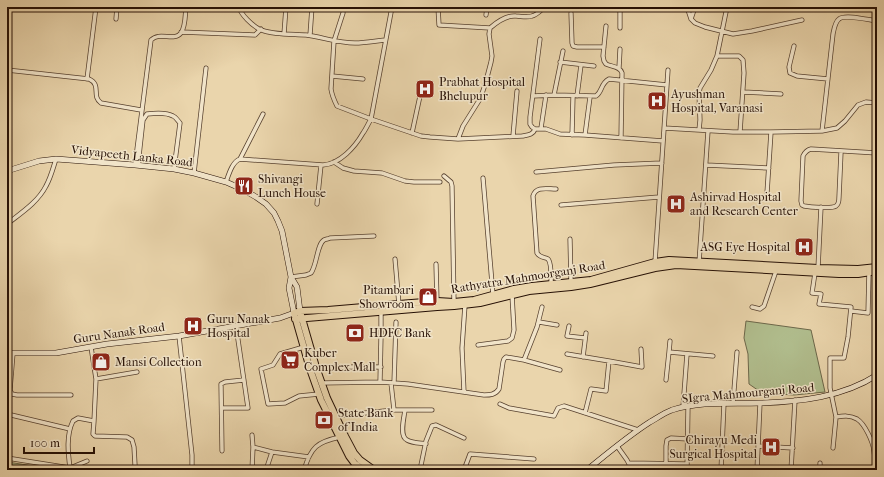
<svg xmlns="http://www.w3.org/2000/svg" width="884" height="477" font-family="'IM FELL French Canon',serif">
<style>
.green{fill:#b1be8e;stroke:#6c674a}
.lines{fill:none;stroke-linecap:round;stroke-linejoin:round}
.street-casing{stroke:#57412f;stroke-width:5}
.secondary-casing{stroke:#261005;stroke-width:6}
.primary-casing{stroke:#261005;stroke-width:8}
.street{stroke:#f1e4c9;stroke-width:3.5}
.secondary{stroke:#f1e4c9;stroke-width:5}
.primary{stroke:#ead5ac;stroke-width:6}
.labels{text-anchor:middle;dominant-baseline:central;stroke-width:3;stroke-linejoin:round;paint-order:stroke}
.poi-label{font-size:12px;fill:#261005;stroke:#f1e4c9;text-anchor:start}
.street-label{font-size:12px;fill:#261005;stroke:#f1e4c9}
</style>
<rect width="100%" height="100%" fill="#ead5ac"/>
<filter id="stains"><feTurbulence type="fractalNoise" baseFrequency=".005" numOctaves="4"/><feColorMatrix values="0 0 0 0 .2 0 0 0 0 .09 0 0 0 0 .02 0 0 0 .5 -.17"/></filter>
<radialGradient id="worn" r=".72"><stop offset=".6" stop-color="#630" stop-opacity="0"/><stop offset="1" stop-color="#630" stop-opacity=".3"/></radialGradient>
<path class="green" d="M 746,321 L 811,330 L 825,392 L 794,395 L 762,393 L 749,384 L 748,354 L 744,338 Z
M 7,462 L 41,467 L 40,470 L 7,470 Z"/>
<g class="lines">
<g class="street-casing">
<path id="street" d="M 239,7 C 241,15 252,25 259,29 C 271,35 292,34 306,35 C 322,37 338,43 355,43 C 365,43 375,41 385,40
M 438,7 L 439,25 L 490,28
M 577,7 C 602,9 626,11 651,7
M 687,7 L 691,19 L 695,23 L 705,27 L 733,34 L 752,31 L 802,20
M 620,10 L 620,28
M 343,13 L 334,41 L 331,89 C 332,96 334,100 337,106 L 371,119 L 421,136 L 430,137 L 458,139 L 522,136 C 528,135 533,135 535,129
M 571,13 L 572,43 L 573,46 L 577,47 L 604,47
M 486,15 L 487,7
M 116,19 L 117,7
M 691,19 L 695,7
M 606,26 L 603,56 L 604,61 L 606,64 C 612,67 620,66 622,73 L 621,138
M 181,32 L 255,35 L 261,29
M 284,34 L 286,7
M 310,35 L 312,7
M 540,39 L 530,117 L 530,124 L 532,127 L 535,129 L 546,129 L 560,134 L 585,135 L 663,141
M 794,46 L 789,67 L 790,73 L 797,76 L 828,79
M 717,56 L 739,56 L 743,60 L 744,73 L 740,132
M 560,62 L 594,66
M 619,68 L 620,49
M 7,70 L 89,79 C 102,85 91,96 101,103 L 141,110
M 332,76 L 363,79
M 87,79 L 96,7
M 743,92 L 781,94
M 554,95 L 596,96 C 603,91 600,84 609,79 L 667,85
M 533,96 L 554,95 L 563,51
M 577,96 L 581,65
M 541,128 L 546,95
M 664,128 L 733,132 L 771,132 L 822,131 L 833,34 C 834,29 835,22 839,19 C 845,14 869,20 877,21
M 699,130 L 700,120 L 699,93 L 700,88 L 711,70 L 717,56 L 727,7
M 822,131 L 837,128 L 845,121 L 858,105 L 866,102 L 877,103
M 412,133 L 420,96
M 572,135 L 573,96
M 585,135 L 590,97
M 513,136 L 517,91
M 458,139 L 463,126 L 480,99 L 485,85 L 491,62 L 492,56 L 489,34 L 490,28 C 497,22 507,15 516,16 C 521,16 526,18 532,16 C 537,15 541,10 545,7
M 841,152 L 839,197 C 839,200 839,204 836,206 C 832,209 810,207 804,206 L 802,205 L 801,201 L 803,156 C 805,152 807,150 811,149 L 877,153
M 240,159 L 263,114
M 334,162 L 343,168 L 354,171 L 382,173 L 405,181 L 414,182 L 440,182
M 135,165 L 151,40 C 160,31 174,42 181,33 C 186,26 185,14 186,7
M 138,165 L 143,120 L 147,114 C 155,113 166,112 173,116 C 176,117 178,121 180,123 L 174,169
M 706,165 L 769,168
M 536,172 L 614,165 L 662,163
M 194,173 L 206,68
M 444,176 L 451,182 L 452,186 L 454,303
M 483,178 L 493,295
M 226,182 C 229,174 232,162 240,159 L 323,165 C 340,164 355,147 363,133 C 366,129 368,124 371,119 L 392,7
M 767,193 L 771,132
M 317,204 L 321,165
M 561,205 L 659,197
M 7,224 C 21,213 38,202 46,186 C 51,177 53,168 56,159
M 570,239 L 571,282
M 395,259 L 399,305
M 655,262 L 668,70
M 699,263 L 708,131
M 436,264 L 437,302
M 818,268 L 821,207
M 815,273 L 812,293 L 821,294 L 819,304 L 851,307 L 848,337 L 844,358 L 830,358 L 830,388 L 836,417 L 833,448
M 291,277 L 306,275 L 311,273 C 317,265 317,244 324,240 C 325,239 329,239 330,238 L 374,236
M 551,286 C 551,280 552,263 548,259 C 545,257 540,258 537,253 L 533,196 C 536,186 547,189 556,189
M 752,307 L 760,309 L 764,306 L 776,271
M 851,311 L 868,313 L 869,271
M 381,312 L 381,336 L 380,382 L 408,384 L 484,395 C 490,395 495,395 499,389 L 503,362 L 504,359 L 506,357 L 524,360 L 560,370
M 539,322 L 557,325
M 569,326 L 567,336 L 585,338
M 179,336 L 192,455 L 192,470
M 478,345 L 508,341 L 512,338 L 514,330 L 512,295
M 304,347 L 280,354 L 273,365 L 261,369 L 268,404 L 285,403 L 299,396 L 319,394
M 669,352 L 670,341
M 13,353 L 10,390 L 12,394 L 17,395 L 71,395
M 567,354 L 609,361
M 583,357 L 586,333
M 524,360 L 537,327 L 542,307
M 316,367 L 381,367
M 96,379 L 137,372
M 666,380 L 669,352 L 713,356
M 321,383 L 380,382
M 391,383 L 394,410 L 432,410
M 394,383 L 396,322
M 464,392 L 462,348 L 465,305
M 733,403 L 737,352
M 500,404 L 509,408 L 554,416 L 558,408 L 564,406 L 638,430
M 683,407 L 687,354
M 222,408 L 248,408 L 236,326
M 405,410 C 404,418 399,436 407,440 C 412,443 420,443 426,444
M 585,413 L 591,389 L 606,391 L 609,361 L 642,367 L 641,349
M 7,414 L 70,429
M 336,416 L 394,410
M 836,417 C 843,416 850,415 857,419 C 865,424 873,442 874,451 C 875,457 875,464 874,470
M 94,421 L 93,434 L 95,436 L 127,437 L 132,440 L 134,447 L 135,465 L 135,467 L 134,470
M 252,435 L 253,447 L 252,470
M 617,446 L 627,460 L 632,470
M 758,446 L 793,448
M 253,447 L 272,452 L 309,457
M 222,451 L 221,384 L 225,382 L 244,380
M 7,458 L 70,468 L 70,469
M 87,461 L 70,468 C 68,453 66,435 73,421 L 78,418 L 94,421 L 96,379 L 91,347
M 629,463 L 687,464
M 666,464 L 666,446 L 667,440 L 671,438 L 688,439
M 92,468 L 113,470
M 266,470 L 272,452
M 304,470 C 311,447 317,442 340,437
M 420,470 L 426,441 L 432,426 L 436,425 L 464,438
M 464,470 L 470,454 L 534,459
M 687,470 L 688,406
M 721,470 L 724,403
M 757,470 L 760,403
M 791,470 L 795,400
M 820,470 L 820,463"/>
</g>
<g class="secondary-casing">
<path id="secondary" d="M 7,171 L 39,161 L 56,159 L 135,165 L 174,169 L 194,173 L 226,182 L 242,189 L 256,197 L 266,204 L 274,213 L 278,221 L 282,231 L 291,277 L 297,287 L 300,311
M 7,353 L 56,353 L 107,344 L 179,336 L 280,318 L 294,313 L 289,288 L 291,277
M 587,470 C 608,453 628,436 650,422 C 657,418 664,413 672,410 C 700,401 731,404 760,403 C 800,402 843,397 877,375"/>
</g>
<g class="primary-casing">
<path id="primary" d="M 301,315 L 316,367 L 327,398 L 345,436 L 354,453 L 360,460 L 374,470
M 295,319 L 437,307 L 454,306 L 480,303 L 529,291 L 571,287 L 590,284 L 655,268 L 676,265 L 839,274 L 858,274 L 877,271
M 363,470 L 355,464 L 349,456 L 321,400 L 310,369 L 294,313 L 300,311 L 328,310 L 399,304 L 437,301 L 454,302 L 474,300 L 514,289 L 532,286 L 591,280 L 655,262 L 669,260 L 818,268 L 858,269 L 877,267"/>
</g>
<use href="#street" class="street"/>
<use href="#secondary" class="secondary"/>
<use href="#primary" class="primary"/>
</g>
<defs>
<g id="hospital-square" transform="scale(1)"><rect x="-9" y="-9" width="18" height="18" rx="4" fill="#8f2418" stroke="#f1e4c9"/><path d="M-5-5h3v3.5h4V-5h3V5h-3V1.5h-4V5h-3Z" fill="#fff"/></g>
<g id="restaurant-square" transform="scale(1)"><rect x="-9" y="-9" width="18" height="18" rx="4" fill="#8f2418" stroke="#f1e4c9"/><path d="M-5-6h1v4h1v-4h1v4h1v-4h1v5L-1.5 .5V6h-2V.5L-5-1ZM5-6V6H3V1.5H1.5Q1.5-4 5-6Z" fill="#fff"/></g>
<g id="shop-square" transform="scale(1)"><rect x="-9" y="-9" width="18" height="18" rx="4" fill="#8f2418" stroke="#f1e4c9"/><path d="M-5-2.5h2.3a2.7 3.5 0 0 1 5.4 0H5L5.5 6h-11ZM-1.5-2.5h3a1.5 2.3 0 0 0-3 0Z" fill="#fff"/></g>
<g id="bank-square" transform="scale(1)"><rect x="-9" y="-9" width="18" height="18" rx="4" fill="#8f2418" stroke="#f1e4c9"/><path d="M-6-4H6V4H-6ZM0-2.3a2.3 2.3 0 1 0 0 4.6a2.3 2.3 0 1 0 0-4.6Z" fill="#fff"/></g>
<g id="supermarket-square" transform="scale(1)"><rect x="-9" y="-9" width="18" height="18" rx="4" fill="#8f2418" stroke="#f1e4c9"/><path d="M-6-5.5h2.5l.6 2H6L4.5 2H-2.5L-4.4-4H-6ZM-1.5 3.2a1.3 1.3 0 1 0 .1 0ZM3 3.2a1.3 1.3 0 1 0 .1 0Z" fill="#fff"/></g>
</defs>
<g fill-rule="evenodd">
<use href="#hospital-square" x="425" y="89"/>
<use href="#hospital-square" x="657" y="101"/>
<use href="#restaurant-square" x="244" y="186"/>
<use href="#hospital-square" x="676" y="204"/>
<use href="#hospital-square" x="804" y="247"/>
<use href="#shop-square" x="428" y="297"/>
<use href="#hospital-square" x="193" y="326"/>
<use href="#bank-square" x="355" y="333"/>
<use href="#supermarket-square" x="290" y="360"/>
<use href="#shop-square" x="101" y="362"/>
<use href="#bank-square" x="324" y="420"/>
<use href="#hospital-square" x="771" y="447"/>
</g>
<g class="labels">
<g class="poi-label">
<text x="439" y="82">Prabhat Hospital<tspan x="439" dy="14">Bhelupur</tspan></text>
<text x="671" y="94">Ayushman<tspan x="671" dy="14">Hospital, Varanasi</tspan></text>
<text x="258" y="179">Shivangi<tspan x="258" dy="14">Lunch House</tspan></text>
<text x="690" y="197">Ashirvad Hospital<tspan x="690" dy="14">and Research Center</tspan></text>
<text x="790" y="247" text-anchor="end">ASG Eye Hospital</text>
<text x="414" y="290" text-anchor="end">Pitambari<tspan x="414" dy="14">Showroom</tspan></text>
<text x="207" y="319">Guru Nanak<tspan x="207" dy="14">Hospital</tspan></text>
<text x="369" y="333">HDFC Bank</text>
<text x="304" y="353">Kuber<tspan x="304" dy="14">Complex Mall</tspan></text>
<text x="115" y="362">Mansi Collection</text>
<text x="338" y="413">State Bank<tspan x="338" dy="14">of India</tspan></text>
<text x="757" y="440" text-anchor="end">Chirayu Medi<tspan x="757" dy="14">Surgical Hospital</tspan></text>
</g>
<g class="street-label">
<text transform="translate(132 156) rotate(6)">Vidyapeeth Lanka Road</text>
<text transform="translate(528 277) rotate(-9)">Rathyatra Mahmoorganj Road</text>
<text transform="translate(119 333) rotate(-8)">Guru Nanak Road</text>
<text transform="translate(748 393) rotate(-5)">SIgra Mahmourganj Road</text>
</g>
</g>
<rect width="884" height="477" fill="none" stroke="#ead5ac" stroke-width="24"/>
<rect x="8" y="8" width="868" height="461" fill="none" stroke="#261005" stroke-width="2"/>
<rect x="12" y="12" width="860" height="453" fill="none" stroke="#261005"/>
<path d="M24 447v6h70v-6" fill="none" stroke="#261005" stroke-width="2"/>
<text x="30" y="447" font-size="12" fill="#261005" stroke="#f1e4c9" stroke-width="3" paint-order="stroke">100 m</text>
<rect width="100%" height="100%" filter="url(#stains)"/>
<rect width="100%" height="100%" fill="url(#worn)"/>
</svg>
